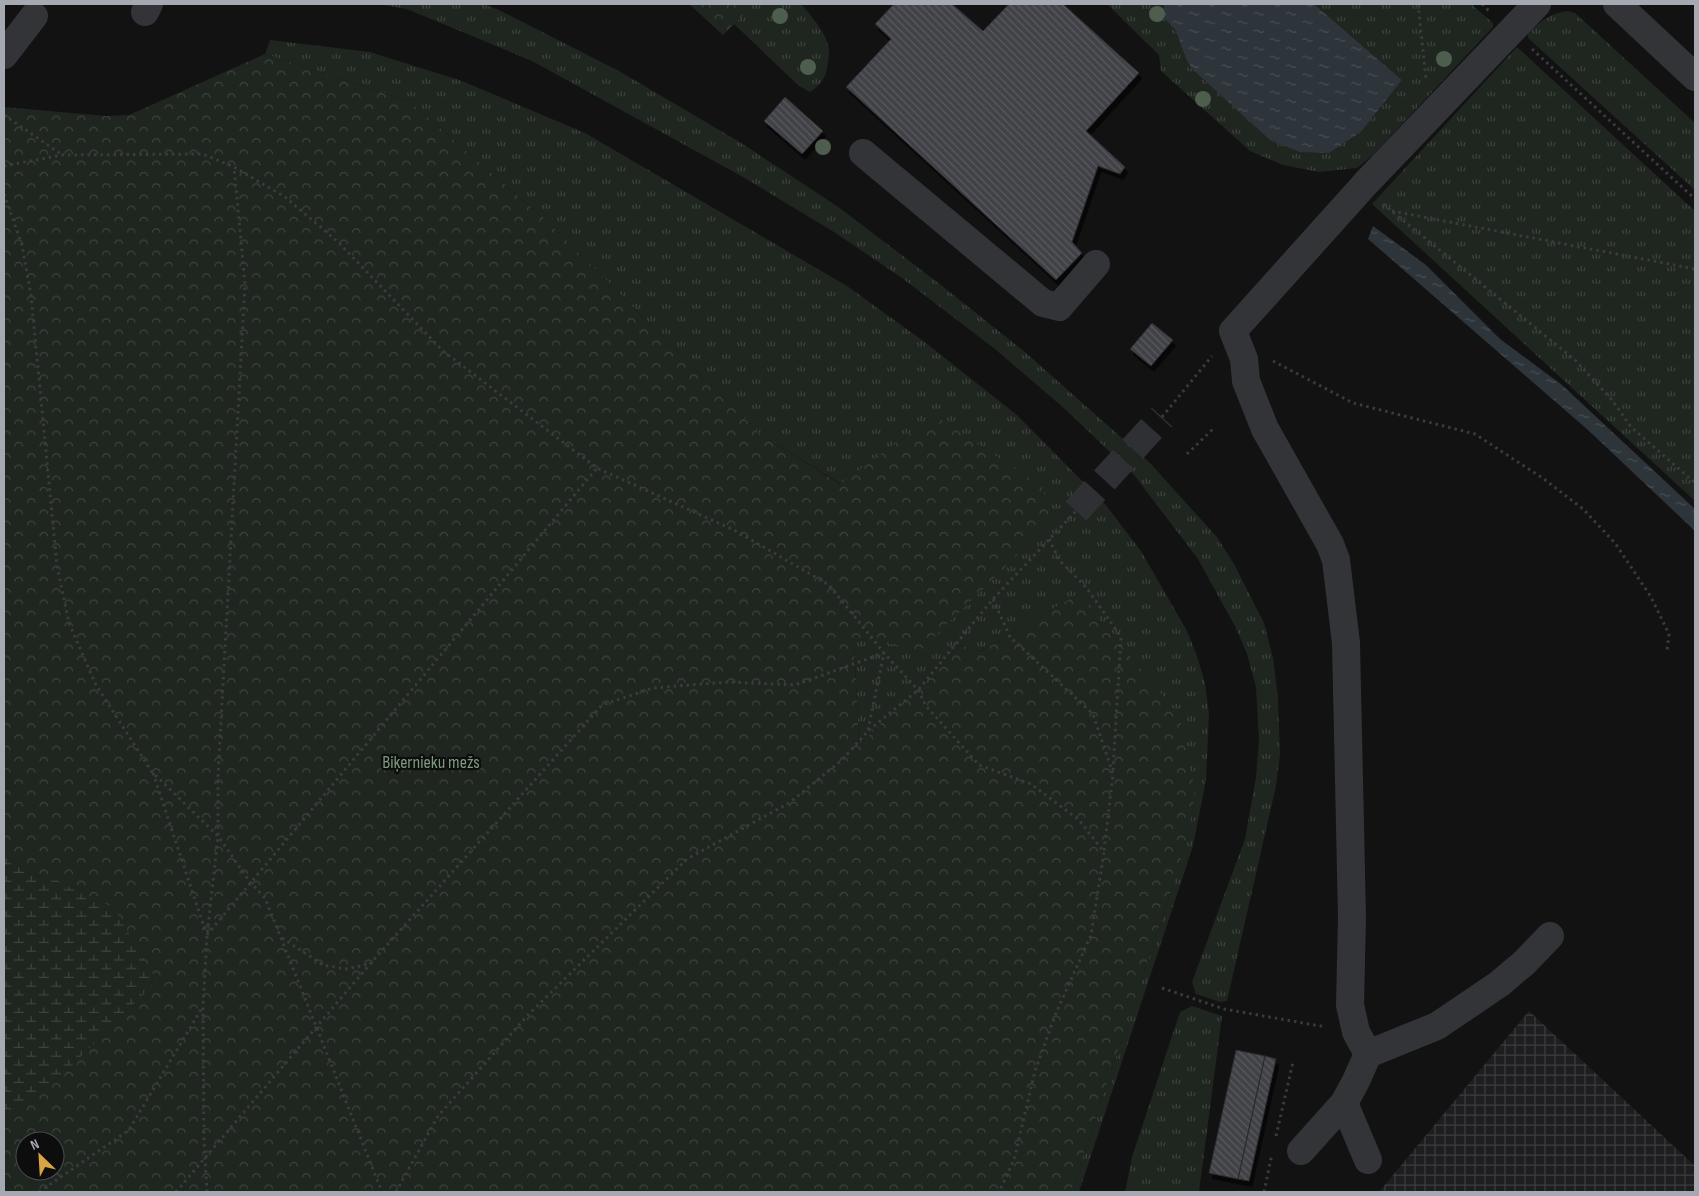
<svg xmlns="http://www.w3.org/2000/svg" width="1699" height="1196" font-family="'Sofia Sans Condensed',sans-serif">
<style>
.industrial{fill:url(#industrial-grid)}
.grass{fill:url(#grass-tufts)}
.forest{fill:url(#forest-crowns);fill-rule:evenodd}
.wetland{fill:url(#wetland-marsh)}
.water{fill:url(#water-ripples)}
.building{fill:url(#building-back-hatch);stroke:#2c2c2f;filter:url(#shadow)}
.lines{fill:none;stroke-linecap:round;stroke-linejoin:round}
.minor-tunnel{stroke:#2f3033;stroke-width:28;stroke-dasharray:28 14;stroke-linecap:butt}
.path{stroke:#393b3e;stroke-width:3;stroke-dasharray:2.5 4;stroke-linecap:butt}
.minor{stroke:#333438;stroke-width:28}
.tree{fill:#4d5d4e}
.labels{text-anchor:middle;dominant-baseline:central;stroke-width:4.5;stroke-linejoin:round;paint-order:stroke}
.park-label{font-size:18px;fill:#7e9b7f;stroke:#0d0d0e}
</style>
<defs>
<pattern id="industrial-grid" width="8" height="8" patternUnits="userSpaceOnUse" patternTransform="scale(1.25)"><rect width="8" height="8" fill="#1e1e20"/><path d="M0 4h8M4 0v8" fill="none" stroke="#3c3c3e"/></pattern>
<pattern id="grass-tufts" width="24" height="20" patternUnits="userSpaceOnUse" patternTransform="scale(1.25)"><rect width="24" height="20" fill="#1f251f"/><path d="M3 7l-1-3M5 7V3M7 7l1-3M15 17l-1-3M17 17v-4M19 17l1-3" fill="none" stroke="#3d423d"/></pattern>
<pattern id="forest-crowns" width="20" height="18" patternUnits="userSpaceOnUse" patternTransform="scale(1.25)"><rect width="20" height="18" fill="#1f251f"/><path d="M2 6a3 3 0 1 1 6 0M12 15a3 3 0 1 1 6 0" fill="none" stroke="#3d423d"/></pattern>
<pattern id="wetland-marsh" width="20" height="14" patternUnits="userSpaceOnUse" patternTransform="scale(1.25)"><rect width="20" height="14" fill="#1f251f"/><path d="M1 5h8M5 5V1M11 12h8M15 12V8" fill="none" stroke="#3d423d"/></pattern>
<pattern id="water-ripples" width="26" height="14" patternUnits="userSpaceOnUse" patternTransform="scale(1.25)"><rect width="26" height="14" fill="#2d343a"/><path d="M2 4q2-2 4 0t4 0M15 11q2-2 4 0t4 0" fill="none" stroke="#484f54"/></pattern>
<pattern id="building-back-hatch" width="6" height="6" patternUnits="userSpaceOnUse" patternTransform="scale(1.25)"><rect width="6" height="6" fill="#414246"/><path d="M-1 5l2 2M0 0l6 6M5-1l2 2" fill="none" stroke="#595a5e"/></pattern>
<filter id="shadow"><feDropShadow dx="3" dy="5.5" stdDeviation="0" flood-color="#0009"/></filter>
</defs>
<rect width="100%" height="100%" fill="#121213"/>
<path class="industrial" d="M 1529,1011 L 1695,1166 L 1695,1192 L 1379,1192 Z"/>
<path class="grass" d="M 378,4 L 483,4 L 497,9 L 619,71 L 738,141 L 837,206 L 941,285 L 1025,352 L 1150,463 L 1217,537 L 1234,564 L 1264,623 L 1273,658 L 1278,698 L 1280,755 L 1276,786 L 1227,1001 L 1220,1002 L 1196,994 L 1192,982 L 1245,839 L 1256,777 L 1259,740 L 1256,687 L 1247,654 L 1236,628 L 1198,559 L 1134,475 L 1065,409 L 995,349 L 902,278 L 834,232 L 743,177 L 532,61 L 407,9 Z
M 754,4 L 801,4 C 811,16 828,34 829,51 C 829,56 828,62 827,67 C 826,78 820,86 810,92 L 799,86 L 734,24 Z
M 1107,4 L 1164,4 L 1163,17 L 1176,31 L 1186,59 L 1192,69 L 1235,108 L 1329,153 L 1361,132 L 1402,80 L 1314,4 L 1471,4 L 1493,23 L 1493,27 L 1374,154 L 1357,168 L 1319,172 L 1283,165 L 1250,151 L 1161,71 L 1159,55 Z
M 1568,11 L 1575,13 L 1695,123 L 1695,190 L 1528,38 L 1528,33 C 1541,21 1550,13 1568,11 Z
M 270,40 L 370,52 L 462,81 L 585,133 L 847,286 L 926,343 L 1017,415 L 1105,504 L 1141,551 L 1187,631 L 1197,656 L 1205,683 L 1209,714 L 1206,780 L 1193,846 L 1079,1192 L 1071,1192 L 1174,882 L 1078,594 L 980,652 L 961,645 L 859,745 L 854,643 L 872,635 L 934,415 L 841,484 L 760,434 L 546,220 L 409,101 L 265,54 Z
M 1517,47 L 1695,211 L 1695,501 L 1372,204 Z
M 1192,1006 L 1222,1016 L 1199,1192 L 1125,1192 L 1132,1157 L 1180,1012 Z"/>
<path class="forest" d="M 689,4 L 754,4 L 723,35 Z
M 265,54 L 409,101 L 546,220 L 760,434 L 840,484 L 934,415 L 1042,486 L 1053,520 L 916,655 L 872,636 L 854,643 L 859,745 L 961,645 L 980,652 L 1078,594 L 1179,715 L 1195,791 L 1190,827 L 1174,882 L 1071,1192 L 4,1192 L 4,107 L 106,116 L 129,115 ZM 25,1141 L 55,1141 L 55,1171 L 25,1171 Z"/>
<path class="wetland" d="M 4,853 L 47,877 L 113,907 L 157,981 L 46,1091 L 4,1112 Z"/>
<path class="water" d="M 1164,4 L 1314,4 L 1402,80 L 1361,132 L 1329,153 L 1300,152 L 1270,140 L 1192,69 L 1186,59 L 1176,31 L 1163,17 Z
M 1373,226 L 1426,265 L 1500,339 L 1562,385 L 1695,509 L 1695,531 L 1588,430 L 1368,239 Z"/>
<path class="building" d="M 894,4 L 952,4 L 983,31 L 1009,4 L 1063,4 L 1139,73 L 1086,131 L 1125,167 L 1120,174 L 1098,166 L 1072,242 L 1082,253 L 1056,280 L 846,87 L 891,39 L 875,24 Z
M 785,97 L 823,131 L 802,154 L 764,121 Z
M 1152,323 L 1173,340 L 1151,366 L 1130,349 Z
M 1236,1050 L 1265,1056 L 1238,1179 L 1209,1173 Z
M 1265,1056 L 1276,1059 L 1249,1181 L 1238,1179 Z"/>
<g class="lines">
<path class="minor-tunnel" d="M 1076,511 L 1162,417"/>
<path class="path" d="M 1418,4 L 1426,79
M 1482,4 L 1490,12
M 1532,49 L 1695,199
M 4,115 L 61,154
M 4,166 L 62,155 L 203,154 L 234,167 L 285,197 L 338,242 L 443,351 L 597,468 L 736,531 L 829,585 L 884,653 L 918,690 L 926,706 L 979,765 L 1031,784 L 1079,820 L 1104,852 L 1091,935 L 1056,1013 L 1035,1071 L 1014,1160 L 999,1192
M 4,194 L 22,245 L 31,295 L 57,566 L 69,623 L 96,685 L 152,772 L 218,836 L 250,882 L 265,898 L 382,1192
M 1383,204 L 1575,360 L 1612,400 L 1631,427 L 1695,483
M 1392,211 L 1695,269
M 1273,361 L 1353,403 L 1475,434 L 1544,479 L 1583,509 L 1615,543 L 1651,597 L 1669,634 L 1667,651
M 1162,417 L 1212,356
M 1187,454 L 1215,427
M 1049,539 L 1059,560 L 1086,587 L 1121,637 L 1113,770
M 993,599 L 1010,637 L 1093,714 L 1113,774 L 1104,851
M 868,730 L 884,653
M 153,773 L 206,933
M 207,935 L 597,468
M 282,938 L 323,965 L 346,969 L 369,964
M 1162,988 L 1224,1009 L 1326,1027
M 1276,1136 L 1293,1062
M 39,1192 L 129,1130 L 202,1008
M 176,1192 L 370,964 L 602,705 L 653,688 L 727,682 L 795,685 L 884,653
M 207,1192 L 204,1141 L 203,1007 L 207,936 L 218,836 L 218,776 L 245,284 L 234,167
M 396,1192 L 438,1116 L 528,1015 L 687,859 L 789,803 L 842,760 L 868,731 L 918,690 L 993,599 L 1076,511
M 1264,1192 L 1272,1154"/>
<path class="minor" d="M 1617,4 L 1695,77
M 145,12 L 149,4
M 4,55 L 34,16
M 863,153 L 1043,303 L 1059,307 L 1096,264
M 1368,1054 L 1437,1026 L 1499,984 L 1524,963 L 1550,936
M 1301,1151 L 1344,1103
M 1368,1160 L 1344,1103 L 1356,1081 L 1368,1054 L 1356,1032 L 1350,1005 L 1352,917 L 1346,643 L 1336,560 L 1330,544 L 1265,429 L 1246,381 L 1244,359 L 1233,331 L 1366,183 L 1537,4"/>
</g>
<g class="tree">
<circle cx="1157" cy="14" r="8"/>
<circle cx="780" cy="16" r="8"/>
<circle cx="1444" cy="59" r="8"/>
<circle cx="808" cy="67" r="8"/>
<circle cx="1203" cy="99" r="8"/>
<circle cx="823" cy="147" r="8"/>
</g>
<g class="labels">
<g class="park-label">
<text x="431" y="762">Biķernieku mežs</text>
</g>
</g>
<rect width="1699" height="1196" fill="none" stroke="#a5a9b2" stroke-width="10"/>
<g transform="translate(40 1156) rotate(335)"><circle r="24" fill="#0d0d0e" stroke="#4a4b50"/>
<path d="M0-4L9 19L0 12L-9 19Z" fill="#daa343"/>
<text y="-8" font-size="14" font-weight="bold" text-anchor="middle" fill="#a5a9b2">N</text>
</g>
</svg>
